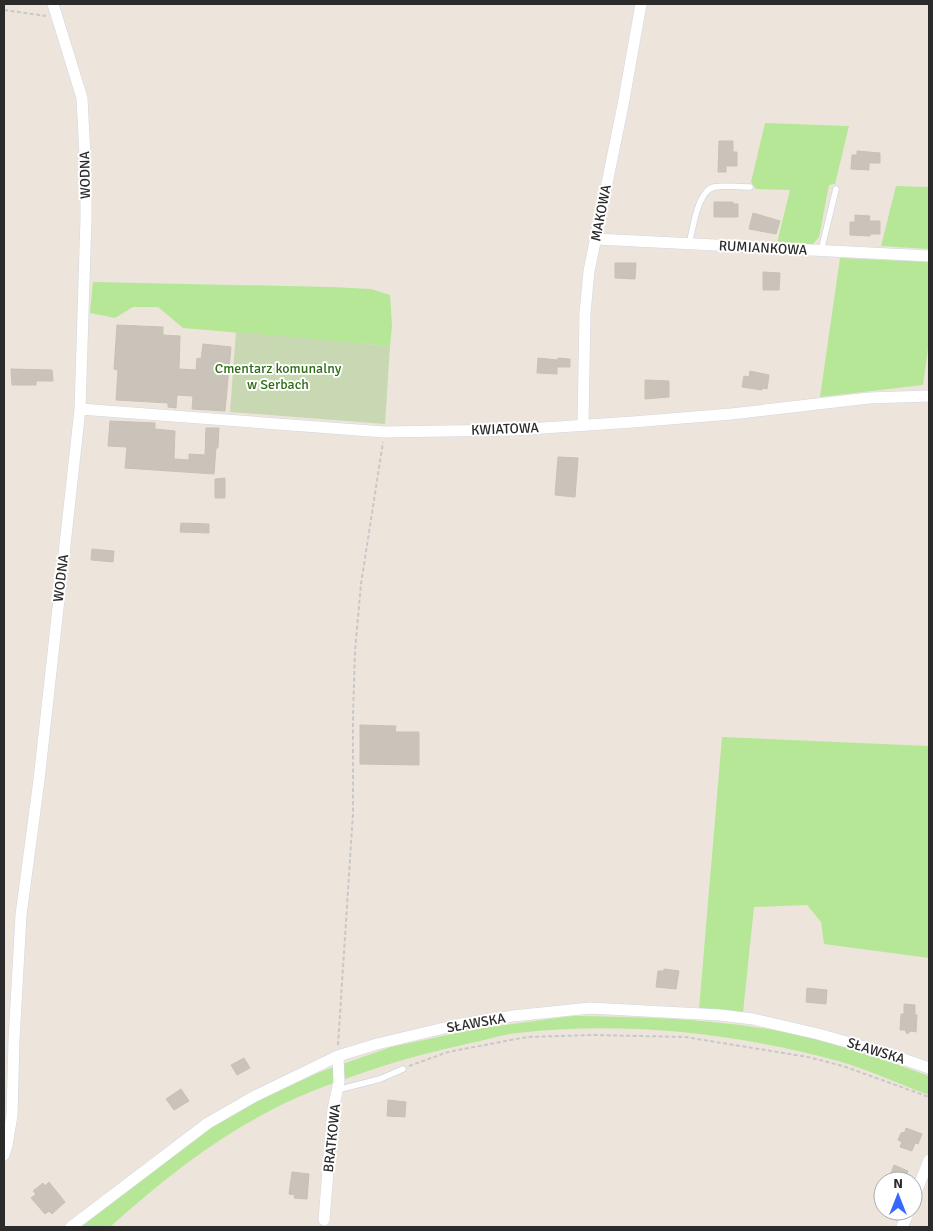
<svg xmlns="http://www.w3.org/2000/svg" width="933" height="1231" font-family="Signika,sans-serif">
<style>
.green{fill:#b6e796}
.cemetery{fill:#c7d8b2}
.building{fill:#c9c3ba;stroke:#c9c1b5}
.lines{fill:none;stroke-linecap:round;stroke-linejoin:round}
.service-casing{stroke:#d1d6e4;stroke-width:7}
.minor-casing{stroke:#d1d6e4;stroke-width:12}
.path{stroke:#c8c8c8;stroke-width:2;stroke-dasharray:4 2.5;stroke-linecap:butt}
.service{stroke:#fff;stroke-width:5.5}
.minor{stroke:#fff;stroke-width:11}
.labels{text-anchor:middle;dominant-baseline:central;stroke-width:4;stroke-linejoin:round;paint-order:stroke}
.street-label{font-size:14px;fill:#2b2b2b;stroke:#fff}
.park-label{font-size:14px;fill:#2e6c16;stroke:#fff}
</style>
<rect width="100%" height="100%" fill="#ede5dc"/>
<path class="green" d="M 765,123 L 849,126 L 835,184 L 829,185 L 819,237 L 812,245 L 777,243 L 790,190 L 756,189 L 751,182 Z
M 896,186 L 929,187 L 929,249 L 881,246 Z
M 840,258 L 929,262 L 929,341 L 923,385 L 820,397 Z
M 93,282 L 332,287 L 371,289 L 390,295 L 392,326 L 390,346 L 183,328 L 158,307 L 133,307 L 115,318 L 90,313 Z
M 722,737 L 929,746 L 929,958 L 824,944 L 821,922 L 807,905 L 754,907 L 743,1013 L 699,1009 Z
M 573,1016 C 650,1017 725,1019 799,1035 C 844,1044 887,1061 929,1076 L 929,1095 C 899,1084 869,1070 838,1061 C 735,1033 625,1021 518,1033 C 502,1034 486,1040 471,1043 C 436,1051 402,1059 368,1071 C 330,1084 290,1098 255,1119 C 202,1148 154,1188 110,1227 L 79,1227 L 197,1136 L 259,1100 L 320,1072 L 391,1047 L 480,1028 Z"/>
<path class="cemetery" d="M 236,332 L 390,346 L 385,424 L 230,412 Z"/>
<path class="building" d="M 719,141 L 733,141 L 733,152 L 737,152 L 737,166 L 726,166 L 726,172 L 718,172 Z
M 857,151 L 880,153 L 880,163 L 869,163 L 869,170 L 851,169 L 852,155 L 857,155 Z
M 714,202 L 733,202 L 733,204 L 738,204 L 738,217 L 714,217 Z
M 753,213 L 780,221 L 776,234 L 749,229 Z
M 855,215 L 870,216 L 869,221 L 880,221 L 880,234 L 870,234 L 870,236 L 850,235 L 850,222 L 855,222 Z
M 615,263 L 636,263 L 635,279 L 615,278 Z
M 763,272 L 780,273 L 779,290 L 763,290 Z
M 117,325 L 163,327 L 163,335 L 180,336 L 179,369 L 196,370 L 197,358 L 201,359 L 203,344 L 231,347 L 225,411 L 192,409 L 193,396 L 177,395 L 176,408 L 168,407 L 168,403 L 116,400 L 118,370 L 114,369 Z
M 538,358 L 558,360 L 557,363 L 558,358 L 570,359 L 570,367 L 557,367 L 557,374 L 537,373 Z
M 11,369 L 52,370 L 53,381 L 36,381 L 36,385 L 12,385 Z
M 750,371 L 769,375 L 767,389 L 762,388 L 762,390 L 742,387 L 744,376 L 749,377 Z
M 645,380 L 669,381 L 669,397 L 645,399 Z
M 110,421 L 155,423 L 155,429 L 175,431 L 174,459 L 189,460 L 189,454 L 205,455 L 206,428 L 219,428 L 218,448 L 216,448 L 214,474 L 125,468 L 127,447 L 108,446 Z
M 558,457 L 578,458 L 575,497 L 555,495 Z
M 225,478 L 225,498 L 215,498 L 215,479 Z
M 181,523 L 209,524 L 209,533 L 180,532 Z
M 92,549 L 114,551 L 113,562 L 91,560 Z
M 360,725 L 396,726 L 395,732 L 419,732 L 419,765 L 360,764 Z
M 664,969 L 679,971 L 676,989 L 656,987 L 658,971 L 664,971 Z
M 807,988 L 827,990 L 826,1004 L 806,1002 Z
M 904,1004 L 915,1005 L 915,1015 L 917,1015 L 916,1032 L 911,1031 L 907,1034 L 905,1030 L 900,1030 L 901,1014 L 904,1014 Z
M 244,1058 L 250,1068 L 237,1075 L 231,1065 Z
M 181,1089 L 189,1101 L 174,1110 L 166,1099 Z
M 388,1100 L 406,1102 L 405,1117 L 387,1116 Z
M 906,1128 L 922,1134 L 918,1144 L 915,1143 L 912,1151 L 900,1147 L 902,1142 L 898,1140 L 901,1133 L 905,1132 Z
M 894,1165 L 908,1171 L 904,1181 L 888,1181 Z
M 292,1172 L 309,1174 L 307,1199 L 294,1198 L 295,1195 L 289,1194 Z
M 49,1182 L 65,1202 L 52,1214 L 49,1211 L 45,1214 L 31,1198 L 36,1194 L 33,1191 L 43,1183 L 45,1186 Z"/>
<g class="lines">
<g class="service-casing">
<path id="service" d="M 689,244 C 693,230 697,191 714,187 C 725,185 738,187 750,187
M 821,251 L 836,189
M 337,1090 L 380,1079 L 403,1069"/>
</g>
<g class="minor-casing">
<path id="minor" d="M 596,239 L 929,256
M 80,409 L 384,432 L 513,430 L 633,422 L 731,414 L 869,398 L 929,396
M 583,425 L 585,313 L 589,271 L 623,105 L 641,4
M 4,1155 L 7,1145 L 12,1115 L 14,1040 L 21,915 L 39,780 L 80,409 L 86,218 L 86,176 L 82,98 L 53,4
M 913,1200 L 929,1160
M 324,1220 L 333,1109 L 339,1082 L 338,1056
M 71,1227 L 208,1123 L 255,1096 L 338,1056 L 377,1044 L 461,1024 L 513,1016 L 590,1008 L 720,1015 L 753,1019 L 818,1034 L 886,1053 L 929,1068
M 902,1227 L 909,1211"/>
</g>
<path class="path" d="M 4,10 L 46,16
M 338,1045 L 353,813 L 353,715 L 355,651 L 361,584 L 383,442
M 409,1066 L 448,1052 L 527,1037 L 593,1035 L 685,1037 L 808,1057 L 843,1066 L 929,1097"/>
<use href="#service" class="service"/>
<use href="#minor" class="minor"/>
</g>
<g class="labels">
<g class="street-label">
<text transform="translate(85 175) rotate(-91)">WODNA</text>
<text transform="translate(601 213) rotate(-79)">MAKOWA</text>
<text transform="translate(763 248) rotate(3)">RUMIANKOWA</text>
<text transform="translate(505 429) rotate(-2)">KWIATOWA</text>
<text transform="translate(61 578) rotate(-83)">WODNA</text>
<text transform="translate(476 1023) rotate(-10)">SŁAWSKA</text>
<text transform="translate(876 1051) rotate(17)">SŁAWSKA</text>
<text transform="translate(332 1138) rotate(-84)">BRATKOWA</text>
</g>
<g class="park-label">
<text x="278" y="368">Cmentarz komunalny<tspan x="278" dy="16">w Serbach</tspan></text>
</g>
</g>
<rect width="933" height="1231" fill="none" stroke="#2b2b2b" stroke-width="10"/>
<g transform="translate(898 1196)"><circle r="24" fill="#ffffff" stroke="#aaaaaa"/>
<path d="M0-4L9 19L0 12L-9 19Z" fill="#3769ff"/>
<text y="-8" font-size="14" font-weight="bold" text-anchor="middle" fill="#2b2b2b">N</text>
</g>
</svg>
